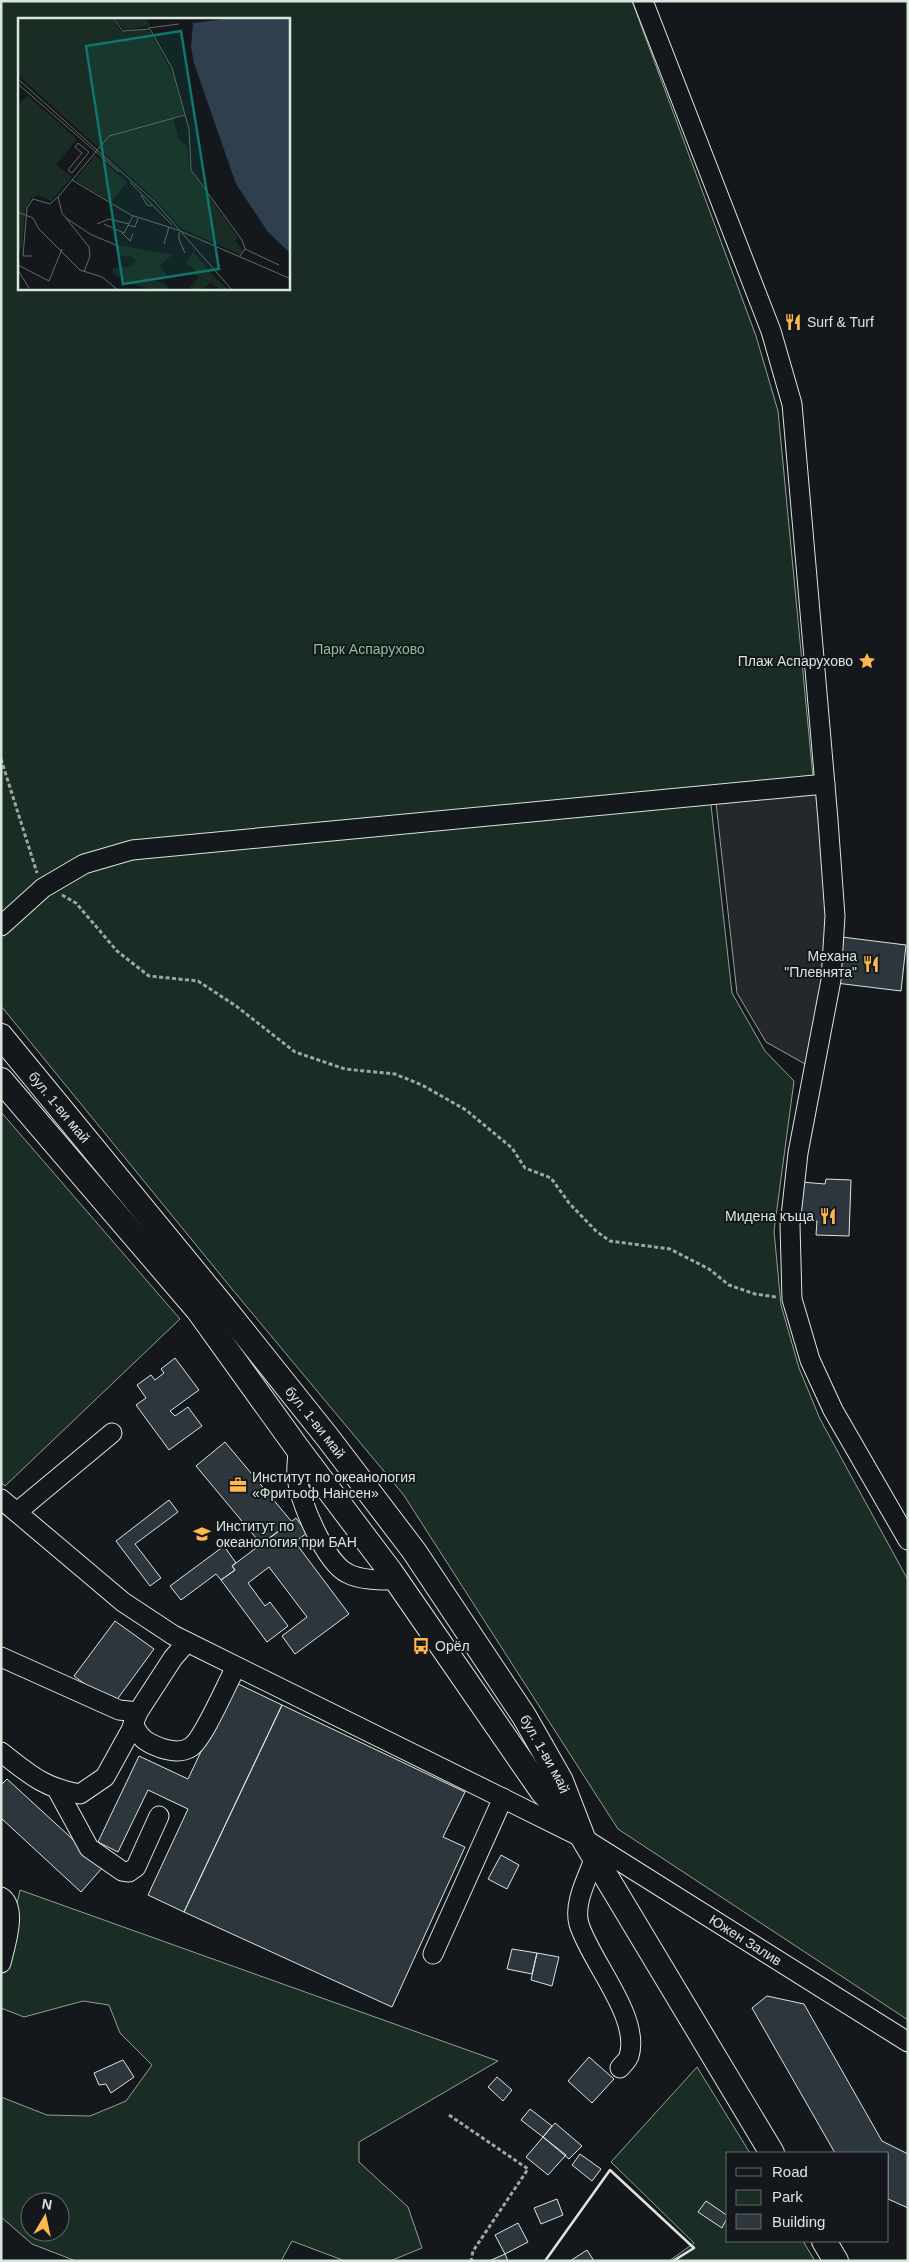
<svg xmlns="http://www.w3.org/2000/svg" width="909" height="2262" font-family="Helvetica,sans-serif">
<style>
.green{fill:#1a2d24;stroke:#939e99;fill-rule:evenodd}
.parking{fill:#24282b;stroke:#939e99}
.building{fill:#2c363c;stroke:#d8e6dc}
.lines{fill:none;stroke-linecap:round;stroke-linejoin:round}
.minor-casing{stroke:#d8e6dc;stroke-width:21}
.major-casing{stroke:#d8e6dc;stroke-width:26}
.path{stroke:#9da8a2;stroke-width:3;stroke-dasharray:4 2.5;stroke-linecap:butt}
.minor{stroke:#14181c;stroke-width:19}
.major{stroke:#14181c;stroke-width:24}
.wall{stroke:#d8e6dc;stroke-width:2.5}
.labels{text-anchor:middle;dominant-baseline:central;stroke-width:4;stroke-linejoin:round;paint-order:stroke}
.poi-label{font-size:14px;fill:#d8e6dc;stroke:#14181c;text-anchor:start}
.park-label{font-size:14px;fill:#8ac095;stroke:#14181c}
.street-label{font-size:14px;fill:#d8e6dc;stroke:#14181c}
.inset-road{fill:none;stroke:#626a69;stroke-width:1}
.view{fill:#0f766e;fill-opacity:0.15;stroke:#0f766e;stroke-width:2.5}
.inset-edge{fill:none;stroke:#d8e6dc;stroke-width:2.5}
</style>
<rect width="100%" height="100%" fill="#14181c"/>
<path class="green" d="M 1,1 L 632,1 L 756,336 L 778,411 L 813,777 L 709,787 L 732,993 L 765,1051 L 794,1081 L 774,1231 L 781,1305 L 799,1368 L 820,1419 L 908,1580 L 908,2020 L 618,1829 L 403,1494 L 232,1289 L 1,1006 ZM 19,19 L 289,19 L 289,289 L 19,289 Z
M 1,1112 L 180,1319 L 5,1486 L 1,1482 Z
M 20,1890 L 498,2061 L 359,2142 L 359,2162 L 408,2207 L 422,2248 L 390,2261 L 345,2261 L 292,2241 L 281,2261 L 76,2261 L 32,2244 L 1,2217 L 1,2097 L 47,2115 L 90,2116 L 126,2101 L 152,2065 L 120,2033 L 109,2005 L 83,2001 L 24,2017 L 1,2008 L 1,1975 ZM 30,2202 L 60,2202 L 60,2232 L 30,2232 Z
M 697,2067 L 750,2153 L 728,2153 L 728,2241 L 803,2241 L 815,2261 L 669,2261 L 694,2243 L 611,2162 Z"/>
<path class="parking" d="M 825,784 L 835,916 L 814,1069 L 766,1042 L 737,993 L 715,794 Z"/>
<path class="building" d="M 842,937 L 906,945 L 901,991 L 836,983 Z
M 826,1179 L 851,1180 L 849,1236 L 816,1235 L 817,1221 L 799,1220 L 801,1182 L 825,1184 Z
M 175,1358 L 199,1390 L 170,1411 L 175,1416 L 188,1407 L 202,1426 L 169,1450 L 136,1405 L 146,1398 L 137,1385 L 151,1375 L 155,1380 L 164,1373 L 161,1369 Z
M 225,1442 L 292,1522 L 261,1544 L 196,1466 Z
M 169,1500 L 178,1512 L 135,1544 L 161,1578 L 150,1586 L 116,1541 Z
M 296,1518 L 307,1533 L 295,1542 L 349,1614 L 295,1654 L 282,1636 L 307,1617 L 269,1567 L 248,1583 L 265,1606 L 270,1602 L 288,1626 L 267,1642 L 221,1580 L 235,1570 L 232,1566 Z
M 224,1546 L 236,1563 L 232,1566 L 235,1570 L 221,1580 L 216,1574 L 181,1600 L 170,1586 Z
M 115,1621 L 154,1649 L 113,1705 L 74,1676 Z
M 234,1682 L 282,1705 L 184,1912 L 148,1895 L 188,1809 L 148,1790 L 118,1852 L 98,1842 L 139,1756 L 188,1779 Z
M 282,1705 L 465,1792 L 443,1837 L 465,1847 L 392,2007 L 184,1912 Z
M 7,1779 L 103,1867 L 81,1892 L 1,1818 L 1,1785 Z
M 501,1855 L 519,1865 L 507,1889 L 488,1879 Z
M 512,1949 L 537,1953 L 532,1974 L 507,1969 Z
M 537,1953 L 559,1957 L 552,1986 L 531,1980 Z
M 767,1996 L 804,2004 L 882,2141 L 908,2154 L 908,2208 L 888,2199 L 888,2153 L 835,2153 L 752,2008 Z
M 589,2057 L 614,2079 L 592,2103 L 568,2081 Z
M 123,2060 L 134,2077 L 111,2093 L 106,2084 L 99,2085 L 94,2073 Z
M 497,2077 L 512,2090 L 503,2101 L 488,2087 Z
M 530,2109 L 552,2126 L 543,2137 L 521,2120 Z
M 555,2123 L 582,2146 L 569,2159 L 543,2137 Z
M 543,2137 L 566,2155 L 548,2175 L 526,2157 Z
M 580,2154 L 601,2169 L 592,2181 L 572,2165 Z
M 557,2199 L 563,2215 L 541,2224 L 534,2208 Z
M 706,2201 L 728,2216 L 722,2228 L 698,2212 Z
M 518,2223 L 528,2242 L 505,2254 L 495,2235 Z
M 587,2250 L 594,2261 L 570,2261 Z
M 505,2254 L 508,2261 L 489,2261 Z"/>
<g class="lines">
<g class="minor-casing">
<g id="minor">
<path d="M 643,1 L 771,331 L 792,404 L 828,820 L 835,916 L 831,980 L 798,1153 L 790,1225 L 792,1299 L 810,1360 L 833,1410 L 908,1540"/>
<path d="M 1,926 L 43,888 L 84,864 L 132,850 L 825,784"/>
<path d="M 298,1449 C 298,1458 296,1467 297,1476 C 299,1500 325,1562 347,1573 C 359,1580 383,1581 396,1579"/>
<path id="s1" d="M 1,1499 L 123,1602 L 173,1635 L 583,1838 L 908,2042"/>
<path d="M 17,1512 L 112,1433"/>
<path d="M 1,1657 L 119,1710 L 138,1712"/>
<path d="M 133,1724 C 141,1739 145,1742 161,1748 C 170,1751 182,1753 191,1747 C 204,1738 227,1683 236,1667"/>
<path d="M 1,1752 C 29,1774 44,1788 80,1794 L 105,1777 L 131,1730 L 138,1712 L 173,1658 L 187,1642"/>
<path d="M 58,1791 L 89,1848 L 122,1871 L 129,1872 L 136,1867 L 159,1816"/>
<path d="M 595,1857 C 588,1877 573,1903 579,1924 C 590,1961 641,2017 629,2056 C 628,2060 623,2064 620,2068"/>
<path d="M 1,1897 C 18,1908 5,1946 1,1963"/>
<path d="M 433,1954 L 503,1798"/>
</g>
</g>
<g class="major-casing">
<g id="major">
<path id="s2" d="M 1,1036 L 221,1304 L 328,1438 L 414,1551 L 524,1716 L 561,1781 L 583,1838 L 772,2153"/>
<path d="M 1,1080 L 198,1310 L 298,1449 L 390,1571 L 542,1791 L 572,1825"/>
<path d="M 824,2241 L 836,2261"/>
</g>
</g>
<path class="path" d="M 1,759 L 37,873
M 62,895 L 76,903 L 117,951 L 149,976 L 198,981 L 236,1006 L 295,1052 L 345,1069 L 395,1074 L 422,1085 L 466,1110 L 512,1148 L 525,1168 L 551,1178 L 569,1203 L 596,1231 L 610,1241 L 670,1249 L 709,1269 L 729,1285 L 755,1294 L 776,1297
M 449,2115 L 528,2169 L 473,2251 L 471,2261"/>
<use href="#minor" class="minor"/>
<use href="#major" class="major"/>
<path class="wall" d="M 545,2261 L 610,2170 L 694,2248 L 673,2261"/>
</g>
<defs>
<g id="restaurant-bare" transform="scale(1.35)"><path d="M-5-6h1v4h1v-4h1v4h1v-4h1v5L-1.5 .5V6h-2V.5L-5-1ZM5-6V6H3V1.5H1.5Q1.5-4 5-6Z" fill="#ffb74d" stroke="#14181c" stroke-width="2.5" paint-order="stroke"/></g>
<g id="sight-bare" transform="scale(1.35)"><path d="M0-6L1.8-2.2L6-1.7L2.9 1.2L3.7 5.4L0 3.3L-3.7 5.4L-2.9 1.2L-6-1.7L-1.8-2.2Z" fill="#ffb74d" stroke="#14181c" stroke-width="2.5" paint-order="stroke"/></g>
<g id="office-bare" transform="scale(1.35)"><path d="M-6-3h4V-5.5h4V-3h4V5H-6ZM-1-4.5V-3h2v-1.5ZM-6 0V1H6V0Z" fill="#ffb74d" stroke="#14181c" stroke-width="2.5" paint-order="stroke"/></g>
<g id="university-bare" transform="scale(1.35)"><path d="M0-5L7-2L0 1L-7-2ZM-4 1L0 2.5L4 1V4Q0 6-4 4Z" fill="#ffb74d" stroke="#14181c" stroke-width="2.5" paint-order="stroke"/></g>
<g id="bus-bare" transform="scale(1.35)"><path d="M-5-6H5V4H4V6H2V4H-2V6H-4V4H-5ZM-3.5-4V0h7V-4ZM-3.5 1.2v1.5H-2V1.2ZM2 1.2v1.5H3.5V1.2Z" fill="#ffb74d" stroke="#14181c" stroke-width="2.5" paint-order="stroke"/></g>
</defs>
<g fill-rule="evenodd">
<use href="#restaurant-bare" x="793" y="322"/>
<use href="#sight-bare" x="867" y="661"/>
<use href="#restaurant-bare" x="871" y="964"/>
<use href="#restaurant-bare" x="828" y="1216"/>
<use href="#office-bare" x="238" y="1485"/>
<use href="#university-bare" x="202" y="1534"/>
<use href="#bus-bare" x="421" y="1646"/>
</g>
<g class="labels">
<g class="poi-label">
<text x="807" y="322">Surf &amp; Turf</text>
<text x="853" y="661" text-anchor="end">Плаж Аспарухово</text>
<text x="857" y="956" text-anchor="end">Механа<tspan x="857" dy="16">"Плевнята"</tspan></text>
<text x="814" y="1216" text-anchor="end">Мидена къща</text>
<text x="252" y="1477">Институт по океанология<tspan x="252" dy="16">«Фритьоф Нансен»</tspan></text>
<text x="216" y="1526">Институт по<tspan x="216" dy="16">океанология при БАН</tspan></text>
<text x="435" y="1646">Орёл</text>
</g>
<g class="park-label">
<text x="369" y="649">Парк Аспарухово</text>
</g>
<g class="street-label">
<text stroke="none"><textPath href="#s2" startOffset="92">бул. 1-ви май</textPath></text>
<text stroke="none"><textPath href="#s2" startOffset="498">бул. 1-ви май</textPath></text>
<text stroke="none"><textPath href="#s2" startOffset="902">бул. 1-ви май</textPath></text>
<text stroke="none"><textPath href="#s1" startOffset="869">Южен Залив</textPath></text>
</g>
</g>
<g transform="translate(18 18)">
<rect width="272" height="272" fill="#14181c"/>
<path d="M 0,0 L 93,0 L 103,13 L 126,11 L 132,14 L 156,59 L 166,96 L 155,100 L 161,121 L 169,129 L 172,152 L 220,220 L 217,222 L 225,233 L 223,237 L 163,210 L 135,179 L 0,57 ZM 96,0 L 129,0 L 132,8 L 107,12 ZM 10,78 L 59,121 L 38,147 L 54,159 L 33,183 L 21,177 L 13,180 L 7,192 L 4,229 L 0,237 L 0,86 ZM 77,137 L 109,164 L 93,184 L 57,162 ZM 101,227 L 154,237 L 141,248 L 149,257 L 144,261 L 136,259 L 134,262 L 148,266 L 151,272 L 135,272 L 108,264 L 93,254 L 96,250 L 112,249 L 118,243 L 112,237 L 101,239 ZM 175,234 L 195,257 L 210,272 L 203,272 L 192,265 L 183,272 L 171,270 L 181,259 L 174,256 L 178,252 L 168,245 Z" fill="#1a2d24"/>
<path d="M 216,0 L 272,0 L 272,235 L 250,214 L 218,166 L 176,45 L 173,29 L 175,5 Z" fill="#2f3f4d"/>
<path class="inset-road" d="M 95,0 L 105,13 L 132,11 L 154,50 L 171,111 L 173,152 L 224,222 L 227,231 L 222,238M 130,10 L 161,6M 0,61 L 137,184 L 214,272M 0,66 L 101,154M 60,125 L 71,134 L 54,155 L 50,152 L 64,135 L 57,129 ZM 54,162 L 113,197 L 160,212 L 273,261M 112,164 L 154,207M 123,177 L 129,187 L 134,188M 0,194 L 15,200 L 21,211 L 62,252 L 84,259 L 100,272M 48,200 L 72,216 L 100,228 L 101,244M 79,206 L 91,201 L 111,206M 86,206 L 106,215 L 115,198M 110,207 L 117,209 L 120,200M 161,214 L 161,221 L 167,235M 104,215 L 112,223 L 115,216M 146,226 L 151,209M 227,231 L 261,247M 14,238 L 5,238 L 9,190 L 15,181 L 32,186 L 40,179M 0,247 L 31,263 L 44,231M 0,252 L 11,270M 66,254 L 72,238 L 71,229 L 44,195 L 40,179 L 91,118 L 167,97M 152,272 L 175,272"/>
<path class="view" d="M 163,13 L 201,251 L 105,266 L 68,28 Z"/>
<rect width="272" height="272" class="inset-edge"/>
</g>
<rect width="909" height="2262" fill="none" stroke="#d8e6dc" stroke-width="5"/>
<rect x="726" y="2152" width="162" height="90" fill="#14181c" stroke="#626a69"/>
<rect x="736" y="2168" width="25" height="8" fill="#14181c" stroke="#626a69"/>
<text x="772" y="2177" font-size="15" fill="#d8e6dc">Road</text>
<rect x="736" y="2190" width="25" height="15" fill="#1a2d24" stroke="#626a69"/>
<text x="772" y="2202" font-size="15" fill="#d8e6dc">Park</text>
<rect x="736" y="2214" width="25" height="15" fill="#2c363c" stroke="#626a69"/>
<text x="772" y="2227" font-size="15" fill="#d8e6dc">Building</text>
<g transform="translate(45 2217) rotate(9)"><circle r="24" fill="#14181c" stroke="#626a69"/>
<path d="M0-4L9 19L0 12L-9 19Z" fill="#ffb74d"/>
<text y="-8" font-size="14" font-weight="bold" text-anchor="middle" fill="#d8e6dc">N</text>
</g>
</svg>
